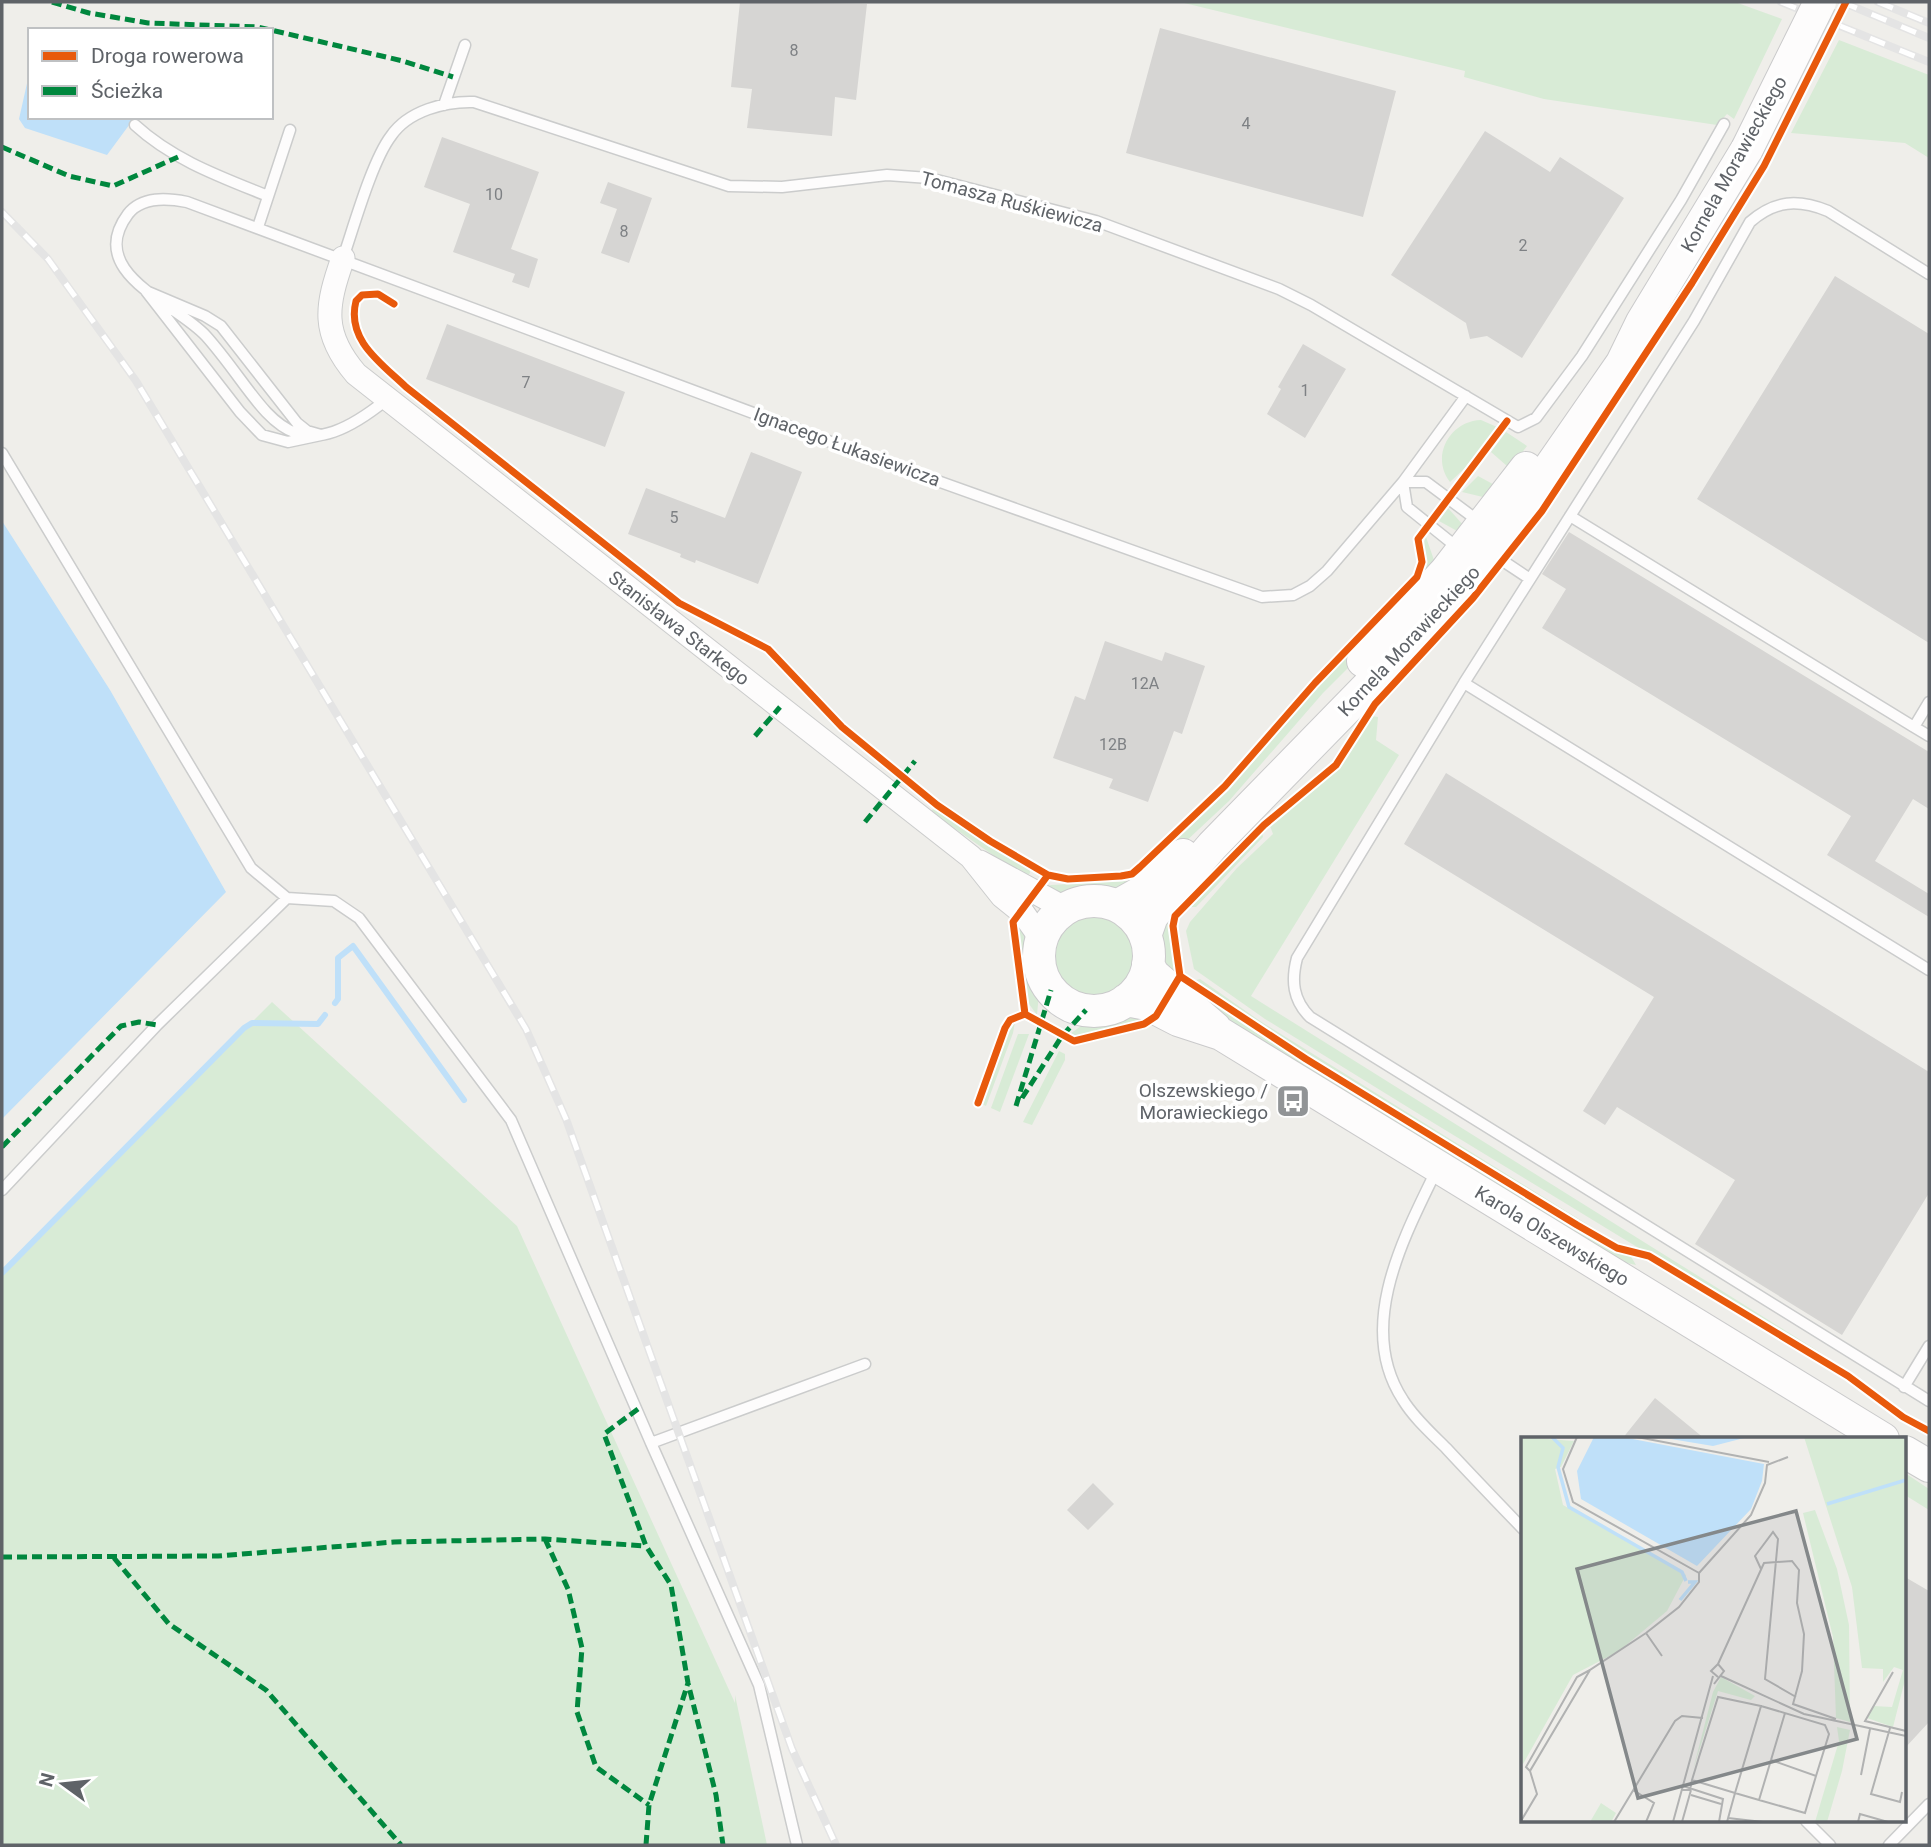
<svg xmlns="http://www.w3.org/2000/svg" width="1931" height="1847" font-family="Roboto,sans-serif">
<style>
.green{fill:#d8ebd6}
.water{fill:#bfe0f9}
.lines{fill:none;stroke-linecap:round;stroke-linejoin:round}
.stream{stroke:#bfe0f9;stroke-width:6}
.building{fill:#d6d5d3}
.lane-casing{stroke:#cbcccc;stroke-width:13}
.street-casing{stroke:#cbcccc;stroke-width:25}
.secondary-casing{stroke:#cacacb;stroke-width:34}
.lane{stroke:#fdfcfc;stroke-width:10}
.street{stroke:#fdfcfc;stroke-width:23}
.secondary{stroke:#fdfcfc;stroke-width:32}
.rail-casing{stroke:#e4e4e4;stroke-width:8}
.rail{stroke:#fff;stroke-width:5;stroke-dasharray:16;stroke-linecap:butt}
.secondary-bridge-casing{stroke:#cacacb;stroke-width:34;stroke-linecap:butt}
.secondary-bridge{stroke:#fdfcfc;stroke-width:32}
.quiet{stroke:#00873e;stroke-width:5;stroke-dasharray:10 5;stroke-linecap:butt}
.cycleway-casing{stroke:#fff;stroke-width:11}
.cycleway{stroke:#e8590c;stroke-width:7}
.labels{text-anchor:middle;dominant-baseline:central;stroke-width:7;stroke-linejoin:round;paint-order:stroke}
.number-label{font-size:16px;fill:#7e8184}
.street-label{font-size:19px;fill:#5f6368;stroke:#fff}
.poi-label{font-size:19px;fill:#5f6368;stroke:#fff;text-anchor:end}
.inset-river{fill:none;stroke:#bfe0f9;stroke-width:3.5}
.inset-road{fill:none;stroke:#b1b2b2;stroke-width:2}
.view{fill:#84888a;fill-opacity:0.15;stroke:#84888a;stroke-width:3.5}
.inset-edge{fill:none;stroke:#5f6368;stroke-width:3.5}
</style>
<rect width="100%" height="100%" fill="#efeeea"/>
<path class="green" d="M 1180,2 L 1735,2 L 1782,19 L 1734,119 L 1727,114 L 1717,125 L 1544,99 L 1464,77 L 1465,71 Z
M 1839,40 L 1929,75 L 1929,158 L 1905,143 L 1791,133 Z
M 1481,420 L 1497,427 L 1465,468 L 1450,482 C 1430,456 1450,421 1481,420 Z
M 1506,432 L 1527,446 L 1512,466 L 1507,466 L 1491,452 Z
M 1478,476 L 1502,489 L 1483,497 L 1462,492 Z
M 1448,508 L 1464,526 L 1459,532 L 1439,521 Z
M 1426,537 L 1435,563 L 1366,650 L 1323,693 L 1229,801 L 1152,873 L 1149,866 L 1229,790 L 1311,695 L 1425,572 C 1427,561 1421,547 1426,537 Z
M 1372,716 L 1378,717 L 1376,740 L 1399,755 L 1251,996 L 1826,1356 L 1637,1247 L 1414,1111 L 1265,1019 L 1194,969 L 1186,931 L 1190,922 L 1237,868 L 1273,834 L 1270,826 L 1338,768 Z
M 934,808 L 988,846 L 1030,868 L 1030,873 L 1026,878 L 941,819 L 931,811 Z
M 1262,832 L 1263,837 L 1196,907 L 1191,907 Z
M 1125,881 L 1131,882 L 1115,893 L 1062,896 L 1045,888 L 1051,885 Z
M1050 955a44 44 0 1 1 88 0a44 44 0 1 1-88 0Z
M 1168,919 L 1174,968 L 1174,974 C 1150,952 1152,946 1168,919 Z
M 1017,923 L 1029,937 L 1039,993 L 1037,1015 L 1029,1004 L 1016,931 Z
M 1200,979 L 1260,1021 L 1624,1247 L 1308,1055 L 1196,980 Z
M 1192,987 L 1255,1032 L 1574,1228 L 1613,1251 L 1630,1255 L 1636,1265 L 1618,1261 L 1253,1040 L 1188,994 Z
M 272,1002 L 517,1226 L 735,1703 L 735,1695 L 767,1845 L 2,1845 L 2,1273 Z
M 1123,1012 L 1149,1017 L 1081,1036 L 1070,1034 L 1088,1021 Z
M 1015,1022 L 1013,1033 L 986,1106 L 982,1104 L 1008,1032 Z
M 1018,1034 L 1029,1034 L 1000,1112 L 991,1108 Z
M 1059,1051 L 1065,1054 L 1065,1060 L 1032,1125 L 1023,1122 Z
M 1905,1473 L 1929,1489 L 1929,1510 L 1905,1495 Z"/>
<path class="water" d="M 30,70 L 30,117 L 135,117 L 107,155 L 25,128 L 19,119 Z
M 2,521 L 110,690 L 226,892 L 2,1119 Z"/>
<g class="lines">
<path class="stream" d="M 335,1003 L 338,999 L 338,958 L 353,946 L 464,1100
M 2,1273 L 244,1028 L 252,1023 L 318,1024 L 325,1015"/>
</g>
<path class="building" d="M 740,2 L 867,4 L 856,100 L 835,97 L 832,136 L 747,128 L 752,89 L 731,87 Z
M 1160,28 L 1396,91 L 1363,217 L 1126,153 Z
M 1485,131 L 1550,172 L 1560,157 L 1624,198 L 1522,358 L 1487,336 L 1470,339 L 1466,323 L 1391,275 Z
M 442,137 L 539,172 L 511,249 L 538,259 L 529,288 L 512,282 L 515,274 L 453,252 L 470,204 L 424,187 Z
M 608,182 L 652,198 L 629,263 L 601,253 L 617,209 L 600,203 Z
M 1835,276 L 1929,334 L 1929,643 L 1697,499 Z
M 447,324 L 625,392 L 605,447 L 426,379 Z
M 1303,344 L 1346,369 L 1305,438 L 1267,414 L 1281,389 L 1278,387 Z
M 751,452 L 802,472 L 758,584 L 696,560 L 695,563 L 680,557 L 681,554 L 628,534 L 646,488 L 725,518 Z
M 1569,532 L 1929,752 L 1929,809 L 1913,799 L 1875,861 L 1929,894 L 1929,917 L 1827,855 L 1851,816 L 1542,628 L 1566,589 L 1542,574 Z
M 1105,641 L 1162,661 L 1165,652 L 1205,666 L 1182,734 L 1174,731 L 1148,802 L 1109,788 L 1113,779 L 1053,758 L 1075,696 L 1085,700 Z
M 1446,773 L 1929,1072 L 1929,1193 L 1842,1335 L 1695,1244 L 1735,1180 L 1617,1107 L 1605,1125 L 1583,1111 L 1654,997 L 1404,844 Z
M 1655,1398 L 1705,1439 L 1622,1439 Z
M 1093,1483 L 1114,1504 L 1088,1530 L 1067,1510 Z
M 1905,1577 L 1929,1591 L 1929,1722 L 1905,1748 Z"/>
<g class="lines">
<g class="lane-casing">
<path id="lane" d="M 444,105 L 465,45
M 135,125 C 173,160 221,177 268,196
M 258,227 L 290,130
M 343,258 C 354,226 372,161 391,136 C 408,111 445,101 474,102 L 729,186 L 782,187 L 887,175 L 929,178 L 1096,221 L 1279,289 L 1311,305 L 1518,427 L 1536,418 L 1582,356 L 1681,200 L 1724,124
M 146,291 L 205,316 L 221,326 L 297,423 L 307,431 L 321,435 L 288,442 L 262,435 L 240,412 Z
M 386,400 C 283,483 267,404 206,336 C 176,303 84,273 128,214 C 142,196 167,198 187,202 L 890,464 L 1262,597 L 1293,595 L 1310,586 L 1327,571 L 1403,482 L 1466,396
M 2,453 L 251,868 L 287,898
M 1403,482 L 1407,507 L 1458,548
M 1403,482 L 1426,482 L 1481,523
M 1570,516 L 1914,727
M 1494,555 L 1530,579
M 1464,683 L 1694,321 L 1750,222 C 1775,200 1798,199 1828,211 L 1929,274
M 1929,702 L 1914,727 L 1929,736
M 1929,970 L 1464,683 L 1297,958 C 1291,981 1293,1000 1310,1017 L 1929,1401
M 1437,1169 C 1404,1237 1355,1327 1403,1400 C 1414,1418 1431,1433 1446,1448 C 1471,1475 1497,1502 1523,1529
M 2,1190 L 157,1025 L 287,898 L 334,901 L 359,918 L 511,1120 L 651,1443
M 1904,1387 L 1929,1346
M 1806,1821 L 1830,1845
M 797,1845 L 759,1685 L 651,1443 L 865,1364
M 1889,1845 L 1929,1804"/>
</g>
<g class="street-casing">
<path id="street" d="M 343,258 C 326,306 321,333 356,374 L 971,857 L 1002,896 L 1023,913 L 1042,940
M 980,862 L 1066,909"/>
</g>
<g class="secondary-casing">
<path id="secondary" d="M 1363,661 L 1446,571 L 1526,468
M1039 956a55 55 0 1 1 110 0a55 55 0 1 1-110 0Z
M 1117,906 L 1140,893 L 1183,855
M 1145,936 L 1152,916 L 1212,846 L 1422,631 L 1491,552 L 1622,363 L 1642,322 L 1747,149
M 1148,964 L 1153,974 L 1215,1028
M 1126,1000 L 1147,1004 L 1178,1020 L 1221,1034 L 1883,1439
M 1905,1452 L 1929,1466"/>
</g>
<use href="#lane" class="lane"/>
<use href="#street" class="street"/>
<use href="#secondary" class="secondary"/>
<g class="rail-casing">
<path id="rail" d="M 1781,2 L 1929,62
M 1842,2 L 1929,38
M 1878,2 L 1929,23
M 2,212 L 48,259 L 136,381 L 526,1029 L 566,1119 L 792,1749 L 836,1845"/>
</g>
<use href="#rail" class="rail"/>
<g class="secondary-bridge-casing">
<path id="secondary-bridge" d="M 1747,149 L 1820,2"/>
</g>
<use href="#secondary-bridge" class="secondary-bridge"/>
<path class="quiet" d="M 52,2 L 89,13 L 148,23 L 258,27 L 403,61 L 453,77
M 2,147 L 69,176 L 113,186 L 178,157
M 755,736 L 780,707
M 865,822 L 915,761
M 1022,1098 L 1062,1036 L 1086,1010
M 1016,1106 L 1051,990
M 2,1147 L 121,1026 L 139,1022 L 157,1025
M 638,1409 L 604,1434 L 646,1546 L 671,1585 L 688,1683 L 716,1795 L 723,1845
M 545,1539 L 568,1589 L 582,1648 L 577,1712 L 596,1767 L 649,1805
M 2,1557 L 218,1556 L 394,1542 L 545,1539 L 646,1546
M 114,1558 L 169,1624 L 266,1690 L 401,1845
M 646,1845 L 649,1805 L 688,1683"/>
<g class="cycleway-casing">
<path id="cycleway" d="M 394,304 L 378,294 L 362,295 L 356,301 C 346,340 381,363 406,387 L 679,603 L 768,649 L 842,727 L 937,805 L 990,841 L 1048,875 L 1068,879 L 1121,876 L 1132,874 L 1140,867 L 1225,786 L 1315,683 L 1417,577 L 1422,562 L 1418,539 L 1507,421
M 1180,976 L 1306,1059 L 1577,1225 L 1617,1248 L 1649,1256 L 1848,1376 L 1903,1417 L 1929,1431
M 1025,1014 L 1013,922 L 1048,875
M 978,1103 L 1005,1028 L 1010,1020 L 1025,1014 L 1074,1041 L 1144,1024 L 1156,1016 L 1180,976 L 1173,926 L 1175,916 L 1264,825 L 1336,765 L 1375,704 L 1473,598 L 1542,511 L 1692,283 L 1764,166 L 1846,2"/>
</g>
<use href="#cycleway" class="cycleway"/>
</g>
<defs>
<g id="bus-square" transform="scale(1.75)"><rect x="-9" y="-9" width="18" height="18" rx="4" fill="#919496" stroke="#fff"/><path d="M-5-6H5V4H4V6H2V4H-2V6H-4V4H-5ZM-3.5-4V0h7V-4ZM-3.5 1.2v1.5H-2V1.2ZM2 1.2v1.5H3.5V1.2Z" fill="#fff"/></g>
</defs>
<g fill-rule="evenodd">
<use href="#bus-square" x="1293" y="1101"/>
</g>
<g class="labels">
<g class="number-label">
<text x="794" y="50">8</text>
<text x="1246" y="123">4</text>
<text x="494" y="194">10</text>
<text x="624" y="231">8</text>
<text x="1523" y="245">2</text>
<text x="526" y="382">7</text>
<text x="1305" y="390">1</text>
<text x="674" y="517">5</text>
<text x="1145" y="683">12A</text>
<text x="1113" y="744">12B</text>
</g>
<g class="street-label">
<text transform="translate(1734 164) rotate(-61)">Kornela Morawieckiego</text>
<text transform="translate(1012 202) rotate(15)">Tomasza Ruśkiewicza</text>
<text transform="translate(847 447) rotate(20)">Ignacego Łukasiewicza</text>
<text transform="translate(679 628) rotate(38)">Stanisława Starkego</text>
<text transform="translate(1409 641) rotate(-47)">Kornela Morawieckiego</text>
<text transform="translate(1552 1236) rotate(31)">Karola Olszewskiego</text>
</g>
<g class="poi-label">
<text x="1268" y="1090">Olszewskiego /<tspan x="1268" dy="22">Morawieckiego</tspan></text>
</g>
</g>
<g transform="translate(1521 1437)">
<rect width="385" height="385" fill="#efeeea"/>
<path d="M 0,0 L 53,4 L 40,30 L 34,32 L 42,68 L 165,138 L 146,174 L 98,214 L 52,238 L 2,327 ZM 283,0 L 385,0 L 385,239 L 372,290 L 346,281 L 352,269 L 371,270 L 382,233 L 373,230 L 362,245 L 362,232 L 341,231 L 331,150 ZM 294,73 L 316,132 L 328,188 L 329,285 L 315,281 L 312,200 L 282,76 ZM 200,240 L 234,259 L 230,263 L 197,254 L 172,333 L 192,255 ZM 316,290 L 329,293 L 321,334 L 306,385 L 294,385 L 318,304 ZM 80,366 L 95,376 L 90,385 L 69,385 Z" fill="#d8ebd6"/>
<path d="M 73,0 L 101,0 L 243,27 L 241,44 L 230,72 L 176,129 L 60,62 L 56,34 ZM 138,0 L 227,0 L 192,9 Z" fill="#bfe0f9"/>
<path class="inset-river" d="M 31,0 L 42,11 L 37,30 L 48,70 L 161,135 L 165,144M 306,67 L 385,43M 159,163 L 174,145 L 167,145"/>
<path class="inset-road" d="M 56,0 L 42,32 L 52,65 L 178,136 L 178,145 L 158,170 L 125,196M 116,0 L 248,25M 240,132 L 234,119 L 252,95 L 257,102 L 244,242 L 275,260M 178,136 L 230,78 L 244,46 L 246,28 L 267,20M 197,227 L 243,126 L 271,124 L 278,133 L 276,166 L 283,197 L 281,234 L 272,267 L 315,282M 372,235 L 344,284 L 385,294M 200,239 L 283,277 L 385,299M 193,247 L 203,234 L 197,227 L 190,234 L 197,240M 369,291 L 350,357 L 379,365 L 381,355M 250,323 L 264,276M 9,334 L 5,330 L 56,240 L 69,233M 340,338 L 349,292M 162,349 L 202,362 L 198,385M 112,353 L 133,366 L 125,385M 161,353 L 169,353 L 171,343 L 178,320 L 197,260 L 240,269 L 214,356 L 171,343M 170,358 L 200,367M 238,363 L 284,376 L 295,339M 207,381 L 242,385M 0,384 L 16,357 L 9,334 L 69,233 L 125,196 L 141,219M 93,385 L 154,284 L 161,279 L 182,281M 152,385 L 192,239M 161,385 L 170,353M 206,385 L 214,356 L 238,363 L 250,323 L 295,339 L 308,297 L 304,288 L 240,269M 337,385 L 339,377 L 367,385"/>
<path class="view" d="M 275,74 L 336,302 L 117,361 L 56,132 Z"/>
<rect width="385" height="385" class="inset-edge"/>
</g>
<rect width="1931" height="1847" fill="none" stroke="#5f6368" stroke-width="7"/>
<rect x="28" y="28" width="245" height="91" fill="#ffffff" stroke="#bfc1c3" stroke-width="2"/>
<rect x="42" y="51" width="35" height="10" fill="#e8590c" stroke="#bfc1c3" stroke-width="2"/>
<text x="91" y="63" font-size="21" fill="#5f6368">Droga rowerowa</text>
<rect x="42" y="86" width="35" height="10" fill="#00873e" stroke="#bfc1c3" stroke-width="2"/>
<text x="91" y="98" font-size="21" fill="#5f6368">Ścieżka</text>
<g transform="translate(63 1784) rotate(285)" stroke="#ffffff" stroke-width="5" paint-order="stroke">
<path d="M0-5L12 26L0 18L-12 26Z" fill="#5f6368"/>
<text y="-10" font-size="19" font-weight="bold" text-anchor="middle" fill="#5f6368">N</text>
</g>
</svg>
